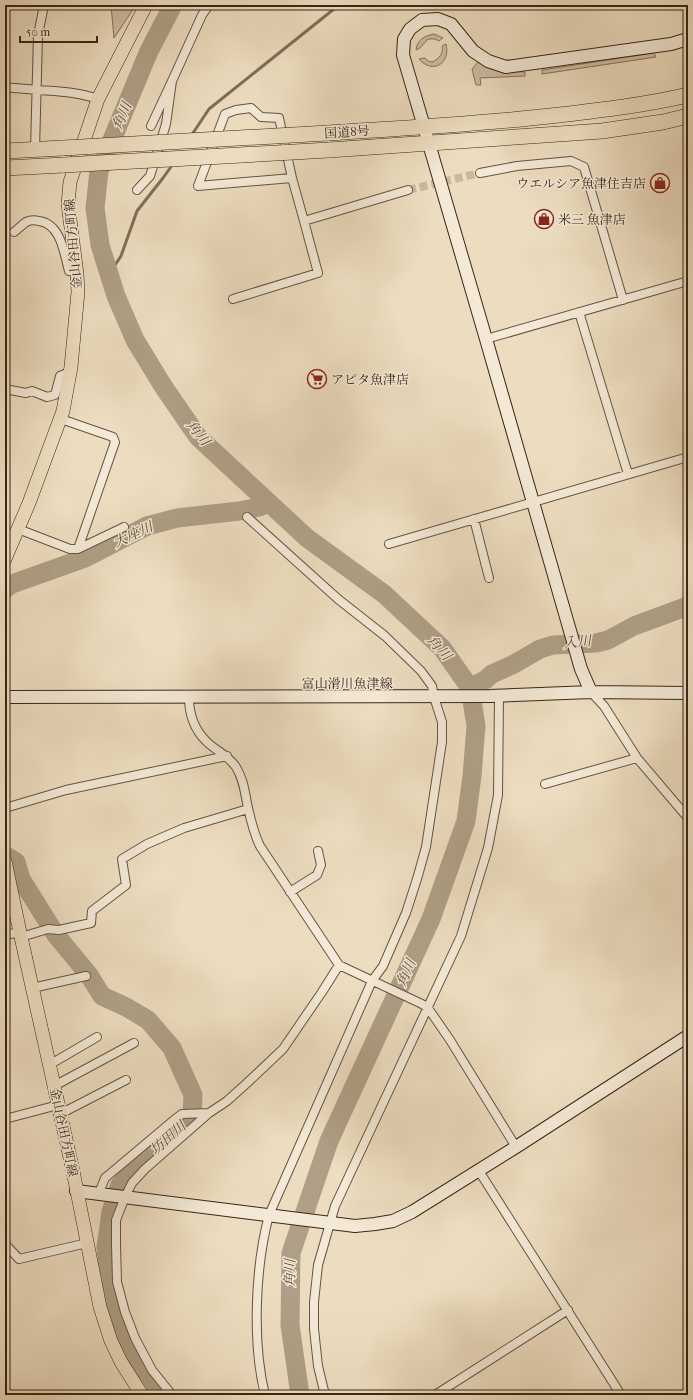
<svg xmlns="http://www.w3.org/2000/svg" width="693" height="1400" font-family="'IM FELL French Canon','Noto Serif JP',serif">
<style>
.green{fill:#cebea3;stroke:#83725c}
.lines{fill:none;stroke-linecap:round;stroke-linejoin:round}
.stream{stroke:#7f6f59;stroke-width:3}
.river{stroke:#af9f86;stroke-width:19}
.street-tunnel{stroke:#c9b89e;stroke-width:8;stroke-dasharray:8 4;stroke-linecap:butt}
.street-casing{stroke:#655440;stroke-width:10}
.secondary-casing{stroke:#382615;stroke-width:14}
.primary-casing{stroke:#382615;stroke-width:14}
.highway-casing{stroke:#382615;stroke-width:16}
.street{stroke:#f3e9d6;stroke-width:8}
.secondary{stroke:#f3e9d6;stroke-width:12}
.primary{stroke:#edddc0;stroke-width:13}
.highway{stroke:#edddc0;stroke-width:15}
.highway-bridge-casing{stroke:#382615;stroke-width:16;stroke-linecap:butt}
.highway-bridge{stroke:#edddc0;stroke-width:15}
.labels{text-anchor:middle;dominant-baseline:central;stroke-width:3;stroke-linejoin:round;paint-order:stroke}
.street-label{font-size:13px;fill:#382615;stroke:#f3e9d6}
.poi-label{font-size:13px;fill:#382615;stroke:#f3e9d6;text-anchor:start}
.water-label{font-size:14px;font-style:italic;fill:#5c4a37;stroke:#f3e9d6}
</style>
<rect width="100%" height="100%" fill="#edddc0"/>
<filter id="stains"><feTurbulence type="fractalNoise" baseFrequency=".005" numOctaves="4"/><feColorMatrix values="0 0 0 0 .2 0 0 0 0 .09 0 0 0 0 .02 0 0 0 .5 -.17"/></filter>
<radialGradient id="worn" r=".72"><stop offset=".6" stop-color="#630" stop-opacity="0"/><stop offset="1" stop-color="#630" stop-opacity=".3"/></radialGradient>
<path class="green" d="M 111,5 L 136,5 L 114,38 Z
M 434,34 L 443,38 L 439,41 L 435,39 L 428,39 L 420,48 L 416,50 C 417,40 424,36 434,34 Z
M 446,44 C 451,63 433,75 419,59 L 425,58 L 428,61 L 432,62 C 439,59 444,53 442,46 Z
M 654,53 L 656,57 L 542,74 L 542,70 Z
M 478,62 L 498,71 L 525,72 L 525,76 L 480,78 L 481,85 L 476,85 L 472,69 Z"/>
<g class="lines">
<path class="stream" d="M 191,136 L 209,109 L 339,5
M 109,274 L 121,256 L 137,211 L 163,178 L 173,164"/>
<path class="river" d="M 173,5 L 149,51 L 99,171 L 95,208 L 100,245 L 116,296 L 135,340 L 163,386 L 198,437 L 307,538 L 384,594 L 442,648 L 470,688 L 476,726 L 472,776 L 466,821 L 431,919 L 329,1141 L 291,1253 L 290,1325 L 300,1395
M 5,589 L 12,584 L 85,558 L 147,526 L 177,518 L 239,511 L 259,507 L 268,503
M 470,688 L 485,680 L 492,674 L 514,664 L 540,649 L 553,645 L 596,643 L 608,640 L 634,626 L 688,606
M 5,858 L 8,857 L 16,862 L 21,879 L 56,935 L 89,975 L 102,996 L 126,1007 L 148,1020 L 172,1048 L 193,1095 L 192,1115 L 184,1125 L 130,1172 L 120,1185 L 111,1212 L 106,1247 L 109,1281 L 123,1336 L 147,1373 L 163,1395"/>
<path class="street-tunnel" d="M 408,190 L 480,173"/>
<g class="street-casing">
<path id="street" d="M 172,81 L 202,15 L 209,5
M 5,87 C 36,91 68,89 98,99
M 35,150 L 38,35 L 44,5
M 480,173 L 517,166 L 571,161 L 584,167 L 623,300
M 292,178 L 279,118 L 261,117 L 251,108 L 236,110 L 225,114 L 198,186 L 292,178 L 304,221
M 137,190 L 150,176 L 166,124 L 172,81 L 151,126
M 14,232 C 18,229 22,225 26,222 C 30,220 35,220 39,221 C 61,224 64,253 69,271 L 77,271
M 233,299 L 318,273 L 304,221 L 408,190
M 579,312 L 628,474
M 486,339 L 688,281
M 5,389 L 26,393 L 32,391 L 47,397 L 55,395 L 60,376 L 70,372
M 61,419 L 113,437 L 115,442 L 78,549
M 247,517 L 338,599 L 385,636 L 421,671 L 432,686 L 434,697 L 442,722 L 442,742 L 426,847 L 417,879 L 406,913 L 383,966 L 372,981 L 269,1215 C 255,1268 252,1342 265,1395
M 474,519 L 489,578
M 18,529 L 70,549 L 78,549 L 124,527
M 389,544 L 688,457
M 591,692 L 604,706 L 637,758 L 688,818
M 189,697 C 189,714 194,729 206,741 C 217,752 227,754 236,767 C 244,780 245,794 248,808 C 251,821 254,834 260,846 L 339,965 L 422,1004 L 428,1008 L 450,1040 L 516,1147
M 545,784 L 637,758
M 5,808 L 66,790 L 227,756
M 290,892 L 317,875 L 321,865 L 318,851
M 5,935 L 20,932
M 21,937 L 48,929 L 59,930 L 91,923 L 92,911 L 126,885 L 122,859 L 147,844 L 184,828 L 248,809
M 32,988 L 86,976
M 49,1065 L 97,1037
M 54,1086 L 134,1043
M 60,1114 L 126,1080
M 5,1119 L 58,1105
M 479,1171 L 621,1395
M 99,1193 L 105,1178 L 174,1120 L 182,1114 L 209,1113 L 227,1101 L 247,1083 L 283,1049 L 322,992 L 339,965
M 5,1241 L 6,1245 L 19,1259 L 87,1243
M 172,1395 L 152,1370 L 135,1338 L 125,1312 L 117,1282 L 116,1244 L 116,1220 L 125,1197 L 132,1183 L 145,1169 L 209,1113
M 325,1395 L 318,1366 L 314,1329 L 314,1302 L 318,1265 L 335,1206 L 461,936 L 488,848 L 498,795 L 499,696
M 435,1395 L 568,1310"/>
</g>
<g class="secondary-casing">
<path id="secondary" d="M 591,692 L 581,669 L 486,339 L 403,55 L 404,39 L 410,29 L 422,20 L 438,19 L 451,24 L 473,51 L 488,61 L 506,67 L 671,44 L 688,39
M 5,697 L 491,696 L 591,692 L 688,693
M 76,1191 L 355,1226 L 375,1224 L 393,1221 L 412,1212 L 516,1147 L 688,1036"/>
</g>
<g class="primary-casing">
<path id="primary" d="M 5,559 L 29,503 L 63,411 L 71,367 L 78,292 L 77,274 L 68,204 L 70,182 L 98,99 L 146,5
M 5,861 L 21,937 L 73,1171 L 100,1307 L 111,1341 L 121,1362 L 142,1395"/>
</g>
<g class="highway-casing">
<path id="highway" d="M 328,133 C 405,128 482,124 559,115 C 602,110 645,105 688,95
M 329,150 L 602,131 L 663,122 L 688,116
M 5,151 L 63,148
M 5,168 L 64,165"/>
</g>
<use href="#street" class="street"/>
<use href="#secondary" class="secondary"/>
<use href="#primary" class="primary"/>
<use href="#highway" class="highway"/>
<g class="highway-bridge-casing">
<path id="highway-bridge" d="M 63,148 L 328,133
M 64,165 L 329,150"/>
</g>
<use href="#highway-bridge" class="highway-bridge"/>
</g>
<defs>
<g id="shop-ring" transform="scale(1)"><circle r="9.5" fill="#f3e9d6" stroke="#8f2418" stroke-width="1.5"/><path d="M-5-2.5h2.3a2.7 3.5 0 0 1 5.4 0H5L5.5 6h-11ZM-1.5-2.5h3a1.5 2.3 0 0 0-3 0Z" fill="#8f2418"/></g>
<g id="supermarket-ring" transform="scale(1)"><circle r="9.5" fill="#f3e9d6" stroke="#8f2418" stroke-width="1.5"/><path d="M-6-5.5h2.5l.6 2H6L4.5 2H-2.5L-4.4-4H-6ZM-1.5 3.2a1.3 1.3 0 1 0 .1 0ZM3 3.2a1.3 1.3 0 1 0 .1 0Z" fill="#8f2418"/></g>
</defs>
<g fill-rule="evenodd">
<use href="#shop-ring" x="660" y="183"/>
<use href="#shop-ring" x="544" y="219"/>
<use href="#supermarket-ring" x="317" y="379"/>
</g>
<g class="labels">
<g class="street-label">
<text transform="translate(347 132) rotate(-4)">国道8号</text>
<text transform="translate(73 244) rotate(-95)">金山谷田方町線</text>
<text x="347" y="683">富山滑川魚津線</text>
<text transform="translate(64 1132) rotate(78)">金山谷田方町線</text>
</g>
<g class="poi-label">
<text x="646" y="183" text-anchor="end">ウエルシア魚津住吉店</text>
<text x="558" y="219">米三 魚津店</text>
<text x="331" y="379">アピタ魚津店</text>
</g>
<g class="water-label">
<text transform="translate(122 116) rotate(-67)">角川</text>
<text transform="translate(198 433) rotate(51)">角川</text>
<text transform="translate(133 535) rotate(-25)">大座川</text>
<text transform="translate(577 642) rotate(-5)">入川</text>
<text transform="translate(439 648) rotate(48)">角川</text>
<text transform="translate(406 973) rotate(-66)">角川</text>
<text transform="translate(168 1138) rotate(-42)">坊田川</text>
<text transform="translate(290 1273) rotate(-89)">角川</text>
</g>
</g>
<rect width="693" height="1400" fill="none" stroke="#edddc0" stroke-width="20"/>
<rect x="6" y="6" width="681" height="1388" fill="none" stroke="#382615" stroke-width="2"/>
<rect x="10" y="10" width="673" height="1380" fill="none" stroke="#382615"/>
<path d="M20 36v6h77v-6" fill="none" stroke="#382615" stroke-width="2"/>
<text x="26" y="36" font-size="12" fill="#382615" stroke="#f3e9d6" stroke-width="3" paint-order="stroke">50 m</text>
<rect width="100%" height="100%" filter="url(#stains)"/>
<rect width="100%" height="100%" fill="url(#worn)"/>
</svg>
